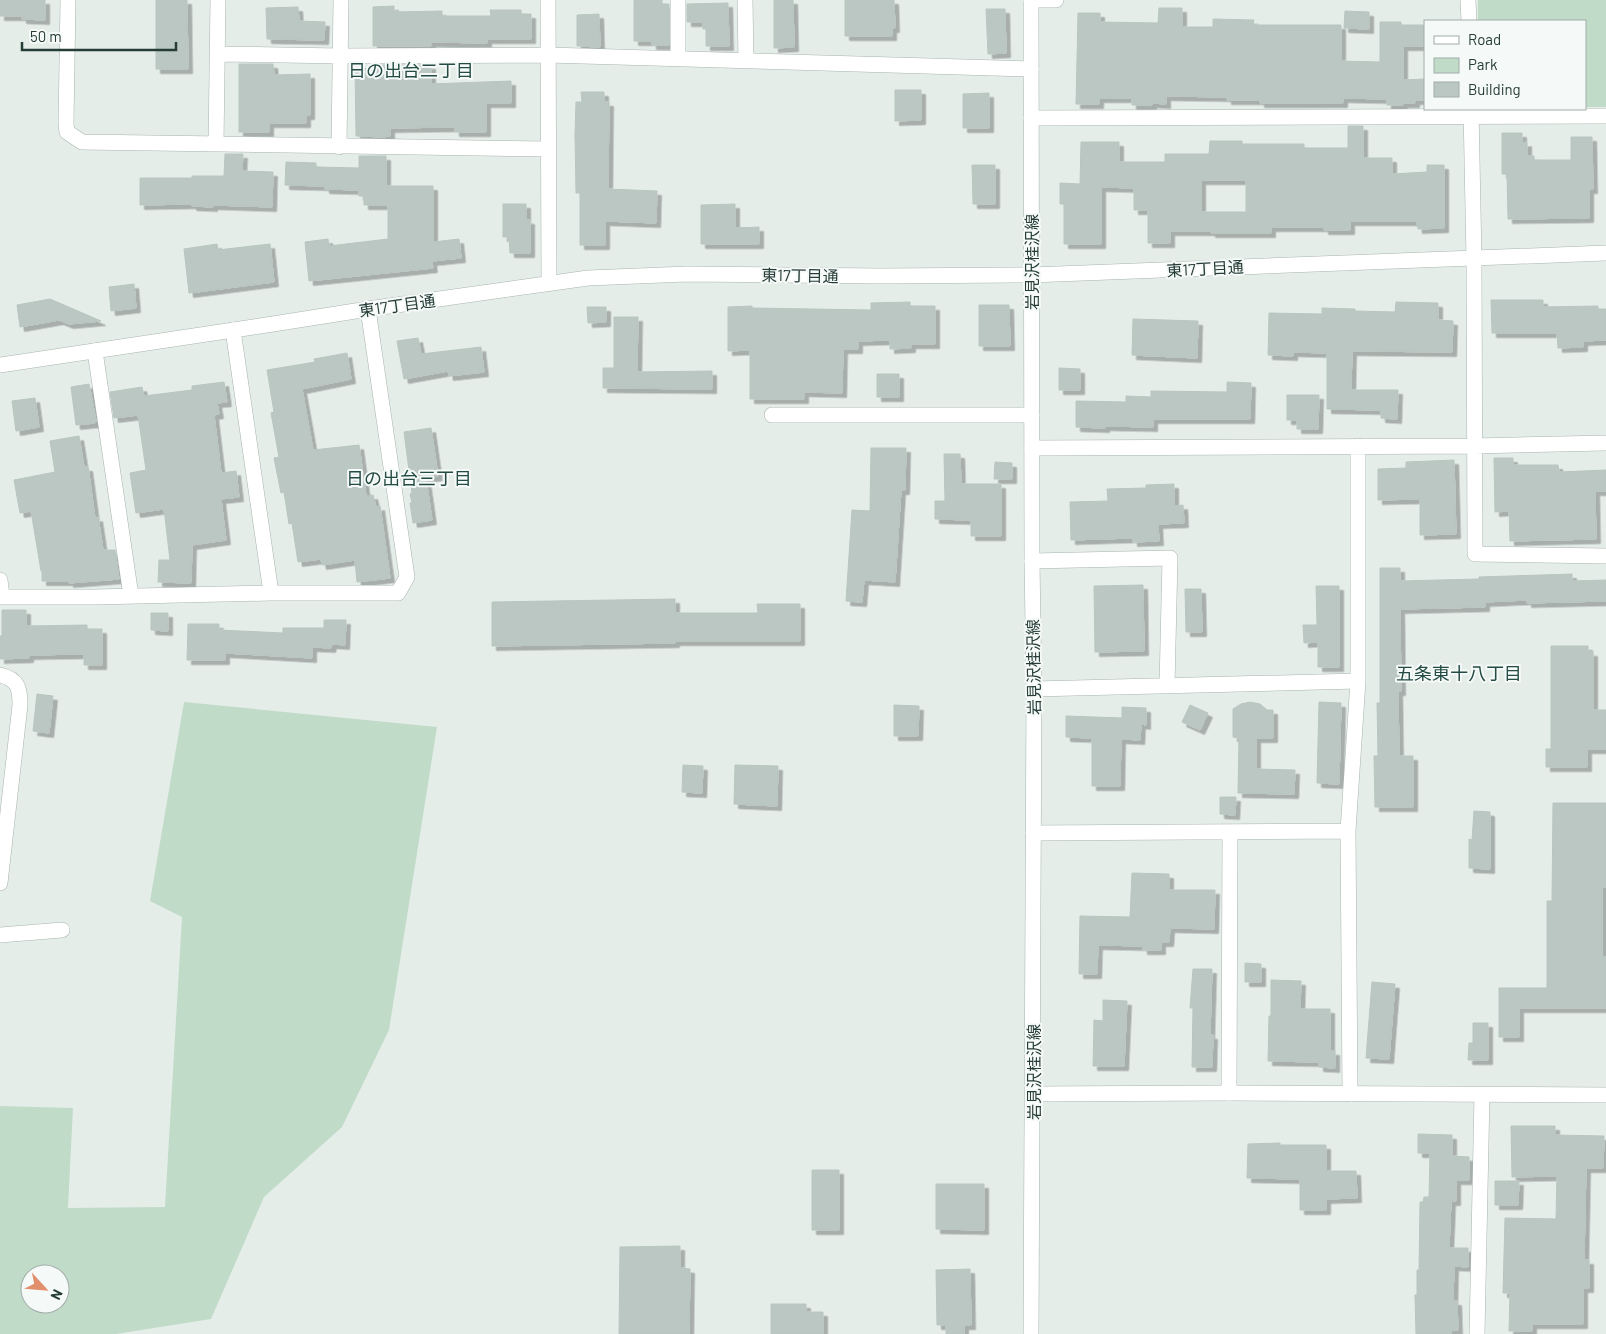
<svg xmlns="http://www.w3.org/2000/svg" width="1606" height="1334" font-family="Barlow,'Noto Sans JP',sans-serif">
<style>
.green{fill:#c1dbc9;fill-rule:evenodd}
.building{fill:#bbc7c3;stroke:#b8c5c0;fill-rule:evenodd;filter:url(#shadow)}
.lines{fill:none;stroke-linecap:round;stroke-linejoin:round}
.minor-casing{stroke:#a8b4b0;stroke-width:16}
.tertiary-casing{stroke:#a8b4b0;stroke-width:16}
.secondary-casing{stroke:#a2b4ae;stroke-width:16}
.minor{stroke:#fff;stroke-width:15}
.tertiary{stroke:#fff;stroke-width:15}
.secondary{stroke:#fff;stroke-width:15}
.labels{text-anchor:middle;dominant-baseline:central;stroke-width:4;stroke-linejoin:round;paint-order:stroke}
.street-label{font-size:16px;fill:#263c37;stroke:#f5f9f7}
.neighbourhood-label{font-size:18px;fill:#244c44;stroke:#f5f9f7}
</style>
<defs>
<filter id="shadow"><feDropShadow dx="4.5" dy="4.5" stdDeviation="0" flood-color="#0004"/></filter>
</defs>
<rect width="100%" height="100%" fill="#e5ede9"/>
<path class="green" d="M 1606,0 L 1606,107 L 1585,107 L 1585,21 L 1478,21 L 1478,0 Z
M 184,702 L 437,727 L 389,1030 L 342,1127 L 264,1197 L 211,1319 L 116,1334 L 0,1334 L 0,1106 L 73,1108 L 68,1208 L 165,1207 L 182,917 L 150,901 ZM 30,1274 L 60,1274 L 60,1304 L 30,1304 Z"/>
<path class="building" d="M 0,0 L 45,0 L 45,20 L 22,19 L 22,16 L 0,16 Z
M 156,0 L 187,0 L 188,69 L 156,69 Z
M 634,0 L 662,0 L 662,4 L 669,4 L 669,45 L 652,45 L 652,41 L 634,41 Z
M 774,0 L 793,0 L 794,47 L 774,48 Z
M 845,0 L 894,0 L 895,28 L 892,28 L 892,36 L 845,36 Z
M 728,3 L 729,46 L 706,46 L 706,29 L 703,29 L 703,22 L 687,22 L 687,4 Z
M 394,6 L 394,12 L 442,11 L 442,16 L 491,16 L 490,10 L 521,10 L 521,14 L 531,14 L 531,39 L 487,39 L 487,43 L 431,42 L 431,46 L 373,46 L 373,7 Z
M 298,7 L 299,21 L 325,22 L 324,40 L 267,39 L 266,8 Z
M 1159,8 L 1182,8 L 1182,27 L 1213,27 L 1213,19 L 1254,20 L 1253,25 L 1341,25 L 1341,61 L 1380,62 L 1380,22 L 1401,22 L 1401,25 L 1425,25 L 1425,46 L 1403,46 L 1403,80 L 1425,79 L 1425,100 L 1415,100 L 1415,103 L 1403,103 L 1403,105 L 1387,105 L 1387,99 L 1343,98 L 1343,103 L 1260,103 L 1260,100 L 1227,100 L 1227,97 L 1166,96 L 1166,104 L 1152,103 L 1152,105 L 1132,105 L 1132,98 L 1099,98 L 1099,104 L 1076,104 L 1078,13 L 1100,13 L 1100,22 L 1158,23 Z
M 986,9 L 1005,9 L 1006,53 L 988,54 Z
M 1345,11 L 1369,12 L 1369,29 L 1344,28 Z
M 599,14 L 600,47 L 577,46 L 577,15 Z
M 239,64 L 273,64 L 274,75 L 310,74 L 310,115 L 306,115 L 306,123 L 269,123 L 269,132 L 239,132 Z
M 374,65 L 431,65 L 431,84 L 511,81 L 511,103 L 486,103 L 486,132 L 455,132 L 455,127 L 390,128 L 390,136 L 386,136 L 386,137 L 356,136 L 355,69 L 374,68 Z
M 895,90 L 921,90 L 921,120 L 895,121 Z
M 581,92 L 604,92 L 604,102 L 609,102 L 608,189 L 657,191 L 656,223 L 605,221 L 605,245 L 580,245 L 580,193 L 576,193 L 575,135 L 576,102 L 582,102 Z
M 989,93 L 989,128 L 963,128 L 963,94 Z
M 1348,126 L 1363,126 L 1363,158 L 1392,158 L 1392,174 L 1427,172 L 1427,165 L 1444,165 L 1444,228 L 1418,229 L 1417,221 L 1350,221 L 1350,230 L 1324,230 L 1324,227 L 1271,227 L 1271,233 L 1211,233 L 1211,231 L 1170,231 L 1170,243 L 1148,243 L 1148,210 L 1134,210 L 1134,188 L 1101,187 L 1101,244 L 1064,244 L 1064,204 L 1060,204 L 1060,183 L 1080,184 L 1081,142 L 1119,142 L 1119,162 L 1165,162 L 1165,154 L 1209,154 L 1210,141 L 1242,141 L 1242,144 L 1304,144 L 1304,148 L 1348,148 ZM 1201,180 L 1246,180 L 1246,212 L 1201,212 Z
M 1502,133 L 1522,133 L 1522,143 L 1527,142 L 1527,156 L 1534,156 L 1534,160 L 1571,160 L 1571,137 L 1592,137 L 1593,189 L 1589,189 L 1589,218 L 1508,219 L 1507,174 L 1502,174 Z
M 225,154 L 243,154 L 242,171 L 273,172 L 272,207 L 213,205 L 213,207 L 192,206 L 192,204 L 140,205 L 140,178 L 192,178 L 192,176 L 224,176 Z
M 359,156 L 386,156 L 386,186 L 433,186 L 433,242 L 459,239 L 461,258 L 432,261 L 433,268 L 309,281 L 305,242 L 328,239 L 329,246 L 388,239 L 388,205 L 364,205 L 364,196 L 359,196 L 359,190 L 325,189 L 325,186 L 285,185 L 286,162 L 316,163 L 316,167 L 359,168 Z
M 972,165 L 995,165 L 995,204 L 973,204 Z
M 503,204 L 526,204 L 526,220 L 530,220 L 530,253 L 510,253 L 509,237 L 503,237 Z
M 735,204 L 735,228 L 759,227 L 759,244 L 701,244 L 701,205 Z
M 217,244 L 218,250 L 270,244 L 274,282 L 189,293 L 184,249 Z
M 134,284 L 136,308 L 111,311 L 109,287 Z
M 50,299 L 101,321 L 69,324 L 59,320 L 20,327 L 17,305 Z
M 1491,300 L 1543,300 L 1543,307 L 1598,306 L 1598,309 L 1606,309 L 1606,340 L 1583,341 L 1583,347 L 1558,348 L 1557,333 L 1492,333 Z
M 910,302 L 910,306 L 935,306 L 935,344 L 911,344 L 911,348 L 890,349 L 890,340 L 858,341 L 858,349 L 843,349 L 842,393 L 804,392 L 804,399 L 750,399 L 750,350 L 728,351 L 728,307 L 752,306 L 752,308 L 871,310 L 871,303 Z
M 1396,302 L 1438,303 L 1438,320 L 1453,321 L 1452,352 L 1352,351 L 1351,390 L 1398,390 L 1397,419 L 1381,418 L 1381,410 L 1327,409 L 1327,353 L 1293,352 L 1293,356 L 1268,355 L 1269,313 L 1322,314 L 1322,308 L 1355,309 L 1355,311 L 1395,312 Z
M 979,305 L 1009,305 L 1010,346 L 979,346 Z
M 587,307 L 606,307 L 606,322 L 588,323 Z
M 614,317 L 638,317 L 637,372 L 712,371 L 712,389 L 603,388 L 603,368 L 614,368 Z
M 1133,319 L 1198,321 L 1197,358 L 1132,355 Z
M 418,338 L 421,354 L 481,347 L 484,372 L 449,376 L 448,371 L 404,379 L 397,341 Z
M 347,353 L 351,379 L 302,389 L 313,450 L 359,445 L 366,496 L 373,495 L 376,507 L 380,506 L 390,578 L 357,582 L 355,560 L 322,565 L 321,559 L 298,562 L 292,523 L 289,524 L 284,492 L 281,493 L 274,458 L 279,457 L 271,413 L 274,412 L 267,370 L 315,362 L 314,359 Z
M 1059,368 L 1080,369 L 1080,390 L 1059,390 Z
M 877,374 L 899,374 L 899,397 L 877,397 Z
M 224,382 L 227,402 L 217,403 L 219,414 L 214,415 L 221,473 L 236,471 L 239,497 L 221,499 L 226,540 L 192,545 L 191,583 L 158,582 L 159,560 L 170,560 L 164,509 L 136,513 L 130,473 L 146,470 L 138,415 L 114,418 L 110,392 L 142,387 L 144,396 L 192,390 L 192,386 Z
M 1227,382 L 1251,383 L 1250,419 L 1153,419 L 1153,427 L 1105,426 L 1105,428 L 1076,427 L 1076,401 L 1126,402 L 1126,396 L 1151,397 L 1151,391 L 1227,392 Z
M 89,384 L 96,421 L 95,423 L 76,425 L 71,387 Z
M 1287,395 L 1319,395 L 1318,429 L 1297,429 L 1297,420 L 1287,420 Z
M 35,398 L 39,427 L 16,431 L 12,401 Z
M 431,428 L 438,476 L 426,478 L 432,520 L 413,523 L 410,503 L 412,503 L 410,494 L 412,493 L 404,432 Z
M 79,436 L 84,467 L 88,467 L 95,518 L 98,517 L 103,550 L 115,550 L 119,579 L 69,583 L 69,581 L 42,581 L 42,571 L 41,571 L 31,511 L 20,513 L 14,480 L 55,472 L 50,441 Z
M 871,448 L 906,448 L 905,490 L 901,490 L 895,582 L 864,580 L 862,602 L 846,601 L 852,510 L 870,511 Z
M 944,454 L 960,454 L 961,484 L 1001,484 L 1001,536 L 971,536 L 971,520 L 935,519 L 935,501 L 945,501 Z
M 1494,458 L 1513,458 L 1513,465 L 1558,465 L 1559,472 L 1606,470 L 1606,491 L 1595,491 L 1596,539 L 1510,541 L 1509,511 L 1495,512 Z
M 1454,460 L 1456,534 L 1420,535 L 1420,499 L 1378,500 L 1378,469 L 1406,468 L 1406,462 Z
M 995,462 L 1012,463 L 1012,479 L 994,479 Z
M 1174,484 L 1174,506 L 1183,505 L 1184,523 L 1158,524 L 1159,541 L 1133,542 L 1133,538 L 1071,540 L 1070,502 L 1108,501 L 1107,489 L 1146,488 L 1146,485 Z
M 1380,568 L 1400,568 L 1400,581 L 1479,579 L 1479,577 L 1572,574 L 1572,581 L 1606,580 L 1606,601 L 1527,603 L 1527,600 L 1485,602 L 1485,607 L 1400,609 L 1401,691 L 1398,691 L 1399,756 L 1413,756 L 1413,807 L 1375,807 L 1374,756 L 1378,756 L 1377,703 L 1380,703 Z
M 1143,585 L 1144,651 L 1095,652 L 1094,586 Z
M 1316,586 L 1339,586 L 1339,667 L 1318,667 L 1318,642 L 1304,643 L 1303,625 L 1317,625 Z
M 1185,589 L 1201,589 L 1202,632 L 1186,632 Z
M 675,599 L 675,613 L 758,613 L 757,604 L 800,604 L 800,641 L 675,641 L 675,643 L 492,646 L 492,602 Z
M 2,610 L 26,610 L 26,626 L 87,625 L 87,629 L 102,629 L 102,665 L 84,665 L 84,654 L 29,655 L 29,658 L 0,659 L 0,636 L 2,636 Z
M 151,613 L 168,613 L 168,631 L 151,630 Z
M 324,620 L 346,620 L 345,645 L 332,644 L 331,648 L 312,647 L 312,658 L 225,653 L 225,660 L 187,660 L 188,624 L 219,624 L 219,630 L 283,633 L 283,628 L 324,628 Z
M 1551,646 L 1588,646 L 1588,652 L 1593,652 L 1593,710 L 1606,710 L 1606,749 L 1587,749 L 1587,767 L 1546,767 L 1546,749 L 1551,749 Z
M 37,694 L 53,696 L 49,733 L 33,731 Z
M 1250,702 L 1260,704 L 1267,710 L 1273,710 L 1273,738 L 1256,738 L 1256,769 L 1295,770 L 1294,794 L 1238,793 L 1239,738 L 1233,737 L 1233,709 L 1241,704 Z
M 1319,702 L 1341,703 L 1339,784 L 1317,783 Z
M 894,705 L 919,706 L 918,736 L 894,736 Z
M 1190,705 L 1208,713 L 1200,730 L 1182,722 Z
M 1122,707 L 1146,708 L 1146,725 L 1141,724 L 1140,740 L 1121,739 L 1120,786 L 1092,786 L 1092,738 L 1066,737 L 1066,716 L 1122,718 Z
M 683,765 L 703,766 L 702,793 L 682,792 Z
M 735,765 L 778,766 L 777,806 L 734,804 Z
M 1220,797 L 1236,797 L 1235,815 L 1220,814 Z
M 1553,803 L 1606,803 L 1606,887 L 1602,887 L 1602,957 L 1606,957 L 1606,1008 L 1519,1008 L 1519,1037 L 1499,1037 L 1499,988 L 1547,988 L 1547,901 L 1552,901 Z
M 1474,811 L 1490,812 L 1490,869 L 1469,868 L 1469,839 L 1472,840 Z
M 1132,873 L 1169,874 L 1169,890 L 1215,890 L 1214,929 L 1170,928 L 1169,942 L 1161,942 L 1161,950 L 1143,950 L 1143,946 L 1098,945 L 1097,974 L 1079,974 L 1080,916 L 1130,917 Z
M 1245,963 L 1261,964 L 1261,982 L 1245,982 Z
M 1193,969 L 1212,969 L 1210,1035 L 1213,1035 L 1212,1067 L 1192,1067 L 1193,1008 L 1190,1008 Z
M 1271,980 L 1301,981 L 1300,1009 L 1330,1009 L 1330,1051 L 1335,1051 L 1335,1068 L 1319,1067 L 1319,1062 L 1268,1061 L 1269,1016 L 1271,1016 Z
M 1372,982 L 1395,984 L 1389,1059 L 1366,1058 Z
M 1103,1000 L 1127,1001 L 1124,1066 L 1093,1066 L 1094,1020 L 1103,1021 Z
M 1473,1023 L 1488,1023 L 1488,1060 L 1468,1060 L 1469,1043 L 1473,1043 Z
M 1511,1126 L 1555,1126 L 1555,1135 L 1604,1136 L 1603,1168 L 1586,1168 L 1584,1260 L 1589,1260 L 1589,1288 L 1583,1288 L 1583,1324 L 1532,1324 L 1532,1331 L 1509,1331 L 1510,1293 L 1503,1293 L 1505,1218 L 1556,1219 L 1557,1176 L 1512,1177 Z
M 1418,1134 L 1452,1135 L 1452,1156 L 1469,1157 L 1469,1180 L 1456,1180 L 1456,1201 L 1451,1201 L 1449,1248 L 1468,1248 L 1468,1267 L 1454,1266 L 1453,1301 L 1457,1301 L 1458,1330 L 1451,1330 L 1451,1334 L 1416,1334 L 1415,1295 L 1417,1295 L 1417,1270 L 1419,1270 L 1420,1202 L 1423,1202 L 1424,1197 L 1429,1197 L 1430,1153 L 1418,1153 Z
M 1280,1143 L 1280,1145 L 1326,1145 L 1326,1171 L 1356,1171 L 1357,1198 L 1326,1199 L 1326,1210 L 1300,1210 L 1300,1179 L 1247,1178 L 1248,1144 Z
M 812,1170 L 839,1170 L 839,1230 L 812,1230 Z
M 1495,1181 L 1519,1181 L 1518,1205 L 1495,1205 Z
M 936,1184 L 984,1184 L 984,1230 L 936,1229 Z
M 680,1246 L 680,1268 L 690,1269 L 689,1334 L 619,1334 L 620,1247 Z
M 970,1269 L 971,1325 L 964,1325 L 964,1334 L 946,1334 L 946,1325 L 937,1325 L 936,1270 Z
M 771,1304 L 806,1304 L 806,1312 L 823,1312 L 823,1334 L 771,1334 Z"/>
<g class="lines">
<g class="minor-casing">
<path id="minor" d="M 68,0 L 66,124 L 67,132 L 82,142 L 549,149
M 548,0 L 549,283
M 678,0 L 678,58
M 745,0 L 746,60
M 1031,0 L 1056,0
M 1468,0 L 1469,21
M 218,54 L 340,56 L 548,55 L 1031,69
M 1471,109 L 1474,259 L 1475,554 L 1606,556
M 1031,118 L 1606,116
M 216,144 L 218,0
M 339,147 L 341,0
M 233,330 L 271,593 L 398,593 L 407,577 L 368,309
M 95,351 L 131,596
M 772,415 L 1032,415
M 1032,448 L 1474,446 L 1606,443
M 1032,561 L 1170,558 L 1167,686
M 0,580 L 2,597
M 0,597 L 95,597 L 271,593
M 0,675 C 18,679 20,688 20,705 L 0,883
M 1034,689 L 1358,681
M 1033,833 L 1348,831
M 0,935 L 62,930
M 1229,1093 L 1230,832
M 1350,1094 L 1348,831 L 1358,681 L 1358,446
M 1477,1334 L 1482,1095"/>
</g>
<g class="tertiary-casing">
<path id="tertiary" d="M 0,365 L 273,324 L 368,309 L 588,278 L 687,274 L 881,276 L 1031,275 L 1606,253
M 1033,1094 L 1229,1093 L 1606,1095"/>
</g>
<g class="secondary-casing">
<path id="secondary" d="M 1031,0 L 1032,561 L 1034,689 L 1031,1334"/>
</g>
<use href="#minor" class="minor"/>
<use href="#tertiary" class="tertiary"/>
<use href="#secondary" class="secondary"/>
</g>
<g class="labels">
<g class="street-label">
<text transform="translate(1031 262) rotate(-90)">岩見沢桂沢線</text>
<text transform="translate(1205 268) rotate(-3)">東17丁目通</text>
<text transform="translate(800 275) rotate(1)">東17丁目通</text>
<text transform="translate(397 305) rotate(-8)">東17丁目通</text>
<text transform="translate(1033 667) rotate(-91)">岩見沢桂沢線</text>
<text transform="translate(1033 1072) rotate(-90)">岩見沢桂沢線</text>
</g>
<g class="neighbourhood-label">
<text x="411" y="70">日の出台二丁目</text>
<text x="409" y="478">日の出台三丁目</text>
<text x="1459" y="673">五条東十八丁目</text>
</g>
</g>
<rect x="1424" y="20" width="162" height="90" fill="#f5f9f7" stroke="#a2adaa"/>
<rect x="1434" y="36" width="25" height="8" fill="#ffffff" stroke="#a2adaa"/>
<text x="1468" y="45" font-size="15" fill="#263c37">Road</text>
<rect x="1434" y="58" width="25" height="15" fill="#c1dbc9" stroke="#a2adaa"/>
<text x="1468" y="70" font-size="15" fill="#263c37">Park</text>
<rect x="1434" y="82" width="25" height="15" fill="#bbc7c3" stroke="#a2adaa"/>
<text x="1468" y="95" font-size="15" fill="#263c37">Building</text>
<g transform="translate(45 1289) rotate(116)"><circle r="24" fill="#f5f9f7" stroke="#a2adaa"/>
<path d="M0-4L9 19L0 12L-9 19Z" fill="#e28f6d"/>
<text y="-8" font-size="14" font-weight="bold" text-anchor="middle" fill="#263c37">N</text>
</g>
<path d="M22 42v8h154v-8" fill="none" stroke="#263c37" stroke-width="2.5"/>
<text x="30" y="42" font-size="15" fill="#263c37" stroke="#f5f9f7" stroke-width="4" paint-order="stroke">50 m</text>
</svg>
